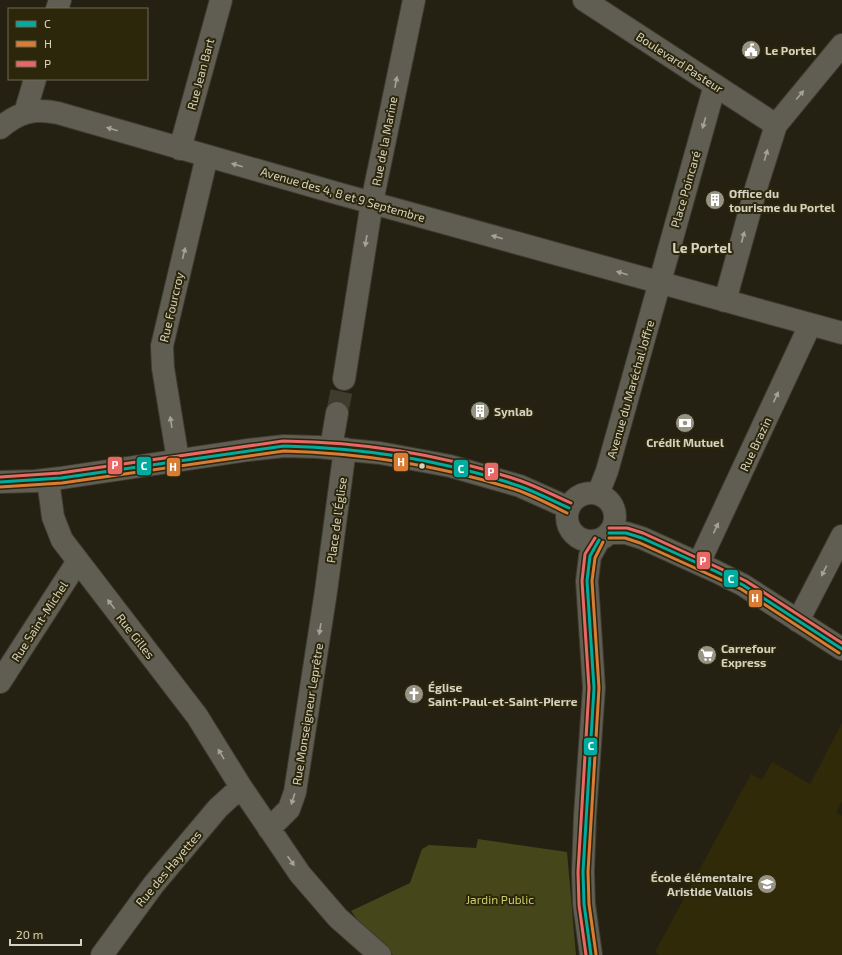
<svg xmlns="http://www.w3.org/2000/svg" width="842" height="955" font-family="'Exo 2',sans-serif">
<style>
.built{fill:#302a09}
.green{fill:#45471b}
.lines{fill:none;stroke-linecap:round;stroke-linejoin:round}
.minor-tunnel{stroke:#3f3c2d;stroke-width:22;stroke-dasharray:22 11;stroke-linecap:butt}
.minor-casing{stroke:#3e3b30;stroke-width:24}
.minor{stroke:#605d53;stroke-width:22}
.bus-1-casing{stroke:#2c260b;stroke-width:6}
.bus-2-casing{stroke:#2c260b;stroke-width:6}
.bus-3-casing{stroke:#2c260b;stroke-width:6}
.bus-1{stroke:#00aba0;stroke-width:3}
.bus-2{stroke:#d87c36;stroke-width:3}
.bus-3{stroke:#e86868;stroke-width:3}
.oneway{fill:#a6a396}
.bus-dot{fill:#d5d2c2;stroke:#2c260b;stroke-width:1.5}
.labels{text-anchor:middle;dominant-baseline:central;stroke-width:4;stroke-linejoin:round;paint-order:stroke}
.poi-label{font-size:12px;font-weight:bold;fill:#d5d2c2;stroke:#2c260b;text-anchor:start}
.street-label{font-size:12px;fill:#d5d2c2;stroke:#2c260b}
.park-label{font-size:12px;fill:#c7ce69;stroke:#2c260b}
.quarter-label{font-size:14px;font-weight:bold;fill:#d5d2c2;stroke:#2c260b}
.line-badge{stroke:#2c260b;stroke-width:1.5}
.badge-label{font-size:11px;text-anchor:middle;font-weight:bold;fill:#fff}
</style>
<rect width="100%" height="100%" fill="#242113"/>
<path class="built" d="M 842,723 L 842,802 L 836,812 L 842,816 L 842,955 L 659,955 L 655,952 L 751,774 L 762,780 L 772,762 L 810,784 Z"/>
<path class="green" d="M 478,839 L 567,852 L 576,955 L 393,955 L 363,927 L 351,911 L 410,883 L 422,849 L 429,845 L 476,848 Z"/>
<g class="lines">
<path class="minor-tunnel" d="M 337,413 L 344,379"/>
<g class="minor-casing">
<path id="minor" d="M 584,0 L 776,125
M 57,9 L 60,0
M 25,113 L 35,79
M 0,128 C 19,112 34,108 58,113 L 340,194 L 842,333
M 180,149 L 221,0
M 725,301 L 757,185 L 776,125 L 842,45
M 344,379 L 372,202 L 414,0
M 331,448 L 337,413
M 178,460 L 163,368 L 162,346 L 207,156
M 48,480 L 53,517 L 62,540 L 197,716 L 241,787 L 300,874 L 338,918 L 380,955
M 0,482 L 35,481 L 61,478 L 248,450 L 284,446 L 318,447 L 380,453 L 450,466 L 520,486 L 569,508
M567 517a24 24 0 1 1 48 0a24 24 0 1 1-48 0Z
M 598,494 L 607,471 L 715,85
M 609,533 L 626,533 L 642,538 L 715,571 L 743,585 L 842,649
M 699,563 L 810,325
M 798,621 L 842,536
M 0,682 L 78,561
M 269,829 L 289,809 L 295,792 L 326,591 L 345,449
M 102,955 L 154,884 L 218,808 L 241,787
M 591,955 L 584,904 L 583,872 L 585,816 L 594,688 L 587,581 L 590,556 L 599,540"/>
</g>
<use href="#minor" class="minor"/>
<g class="bus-1-casing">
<path id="bus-1" d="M 0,482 L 61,478 L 284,446 C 364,448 444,460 519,486 C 536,492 553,501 569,508
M 609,533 L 626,533 L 642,538 L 715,571 L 743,585 L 842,649
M 591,955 L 584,904 L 583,872 L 594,688 L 587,581 L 590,556 L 599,540"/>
</g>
<g class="bus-2-casing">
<path id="bus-2" d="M 0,487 L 62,483 L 284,451 C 363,453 442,466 517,490 C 534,496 551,505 567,513
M 609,538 L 625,538 L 640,543 L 741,589 L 839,653
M 596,954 L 589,904 L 588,872 L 599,688 L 592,581 L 595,558 L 603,542"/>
</g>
<g class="bus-3-casing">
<path id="bus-3" d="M 0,477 L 60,473 L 283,441 C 363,442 445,455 521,481 C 538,487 555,496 571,503
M 609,528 L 627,528 L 643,533 L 717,567 L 746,581 L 842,643
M 586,955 L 579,905 L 578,872 L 589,688 L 582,581 L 585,554 L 595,538"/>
</g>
<use href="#bus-1" class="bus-1"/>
<use href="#bus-2" class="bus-2"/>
<use href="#bus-3" class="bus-3"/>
</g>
<defs><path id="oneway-solid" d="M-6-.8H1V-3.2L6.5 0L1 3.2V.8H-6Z"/></defs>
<g class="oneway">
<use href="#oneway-solid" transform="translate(396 82) rotate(-79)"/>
<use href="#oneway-solid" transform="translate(800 95) rotate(-50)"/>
<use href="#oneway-solid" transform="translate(704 123) rotate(106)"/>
<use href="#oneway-solid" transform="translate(112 129) rotate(-164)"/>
<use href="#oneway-solid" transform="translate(766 155) rotate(-74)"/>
<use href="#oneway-solid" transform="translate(237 165) rotate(-164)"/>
<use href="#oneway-solid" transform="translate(497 237) rotate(-164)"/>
<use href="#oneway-solid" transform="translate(743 237) rotate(-75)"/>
<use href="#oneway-solid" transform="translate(366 241) rotate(99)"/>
<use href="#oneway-solid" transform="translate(184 253) rotate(-76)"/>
<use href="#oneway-solid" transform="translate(622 273) rotate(-164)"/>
<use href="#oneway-solid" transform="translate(776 397) rotate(-65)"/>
<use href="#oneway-solid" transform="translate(171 422) rotate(-99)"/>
<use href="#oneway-solid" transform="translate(716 528) rotate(-65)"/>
<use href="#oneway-solid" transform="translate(824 571) rotate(117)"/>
<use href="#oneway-solid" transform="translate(111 604) rotate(-128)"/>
<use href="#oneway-solid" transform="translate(320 629) rotate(99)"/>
<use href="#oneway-solid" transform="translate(221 754) rotate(-121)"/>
<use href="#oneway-solid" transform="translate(293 799) rotate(108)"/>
<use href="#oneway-solid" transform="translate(291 861) rotate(55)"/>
</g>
<defs>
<g id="civic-disc" transform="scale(1)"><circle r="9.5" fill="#979485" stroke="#2c260b"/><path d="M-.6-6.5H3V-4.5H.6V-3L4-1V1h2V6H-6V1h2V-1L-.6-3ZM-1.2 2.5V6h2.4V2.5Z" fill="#fff"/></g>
<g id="building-disc" transform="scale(1)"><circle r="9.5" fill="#979485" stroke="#2c260b"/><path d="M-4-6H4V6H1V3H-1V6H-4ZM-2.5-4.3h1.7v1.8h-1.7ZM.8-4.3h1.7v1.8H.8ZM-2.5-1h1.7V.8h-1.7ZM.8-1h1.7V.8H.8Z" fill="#fff"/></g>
<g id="bank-disc" transform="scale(1)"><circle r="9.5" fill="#979485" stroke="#2c260b"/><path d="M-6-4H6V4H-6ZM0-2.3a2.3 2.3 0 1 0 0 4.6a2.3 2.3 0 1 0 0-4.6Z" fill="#fff"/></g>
<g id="supermarket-disc" transform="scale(1)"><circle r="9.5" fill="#979485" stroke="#2c260b"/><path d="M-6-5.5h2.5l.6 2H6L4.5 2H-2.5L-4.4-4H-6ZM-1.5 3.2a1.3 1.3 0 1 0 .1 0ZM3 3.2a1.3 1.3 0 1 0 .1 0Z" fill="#fff"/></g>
<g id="church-disc" transform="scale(1)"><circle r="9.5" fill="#979485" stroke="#2c260b"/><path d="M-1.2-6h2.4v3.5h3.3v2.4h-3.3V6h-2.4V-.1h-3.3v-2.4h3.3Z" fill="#fff"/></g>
<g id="school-disc" transform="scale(1)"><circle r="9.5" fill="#979485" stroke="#2c260b"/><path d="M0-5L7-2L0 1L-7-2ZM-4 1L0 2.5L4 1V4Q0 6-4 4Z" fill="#fff"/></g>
</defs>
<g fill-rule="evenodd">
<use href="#civic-disc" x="751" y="50"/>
<use href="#building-disc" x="715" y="200"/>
<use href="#building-disc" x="480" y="411"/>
<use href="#bank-disc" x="685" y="423"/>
<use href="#supermarket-disc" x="707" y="655"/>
<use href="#church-disc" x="414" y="694"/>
<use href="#school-disc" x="767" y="884"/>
</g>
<circle class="bus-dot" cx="422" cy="466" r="3.5"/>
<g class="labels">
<g class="poi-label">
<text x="765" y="50">Le Portel</text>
<text x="729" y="193">Office du<tspan x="729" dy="14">tourisme du Portel</tspan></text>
<text x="494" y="411">Synlab</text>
<text x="685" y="442" text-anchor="middle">Crédit Mutuel</text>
<text x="721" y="648">Carrefour<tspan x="721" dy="14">Express</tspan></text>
<text x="428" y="687">Église<tspan x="428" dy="14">Saint-Paul-et-Saint-Pierre</tspan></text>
<text x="753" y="877" text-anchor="end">École élémentaire<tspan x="753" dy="14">Aristide Vallois</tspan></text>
</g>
<g class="street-label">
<text transform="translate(680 62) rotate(33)">Boulevard Pasteur</text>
<text transform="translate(200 74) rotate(-75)">Rue Jean Bart</text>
<text transform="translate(384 141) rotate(-79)">Rue de la Marine</text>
<text transform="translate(685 189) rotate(-74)">Place Poincaré</text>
<text transform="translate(343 194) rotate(16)">Avenue des 4, 8 et 9 Septembre</text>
<text transform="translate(171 307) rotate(-77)">Rue Fourcroy</text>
<text transform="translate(630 389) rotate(-74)">Avenue du Maréchal Joffre</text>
<text transform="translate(755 444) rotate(-65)">Rue Brazin</text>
<text transform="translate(336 520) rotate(-82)">Place de l'Église</text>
<text transform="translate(39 621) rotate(-57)">Rue Saint-Michel</text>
<text transform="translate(136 636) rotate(52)">Rue Gilles</text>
<text transform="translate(307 714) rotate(-81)">Rue Monseigneur Leprêtre</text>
<text transform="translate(168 868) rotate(-50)">Rue des Hayettes</text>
</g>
<g class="park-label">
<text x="500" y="899">Jardin Public</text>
</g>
<g class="quarter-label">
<text x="702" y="247">Le Portel</text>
</g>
</g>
<g class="line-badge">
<rect x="393" y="452" width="16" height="20" rx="4" fill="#d87c36"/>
<rect x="107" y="456" width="16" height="19" rx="4" fill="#e86868"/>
<rect x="136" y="456" width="16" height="20" rx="4" fill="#00aba0"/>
<rect x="166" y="457" width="15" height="20" rx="4" fill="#d87c36"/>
<rect x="453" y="459" width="16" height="19" rx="4" fill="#00aba0"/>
<rect x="484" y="462" width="15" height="19" rx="4" fill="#e86868"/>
<rect x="696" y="551" width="15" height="19" rx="4" fill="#e86868"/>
<rect x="723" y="569" width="16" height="19" rx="4" fill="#00aba0"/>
<rect x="748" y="589" width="15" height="19" rx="4" fill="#d87c36"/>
<rect x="583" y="737" width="15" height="19" rx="4" fill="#00aba0"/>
</g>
<g class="badge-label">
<text x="401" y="466">H</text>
<text x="115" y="469">P</text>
<text x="144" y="470">C</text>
<text x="173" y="471">H</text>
<text x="461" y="473">C</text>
<text x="491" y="476">P</text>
<text x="703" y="565">P</text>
<text x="731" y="583">C</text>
<text x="755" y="602">H</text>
<text x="591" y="750">C</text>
</g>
<rect x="8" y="8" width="140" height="72" fill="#2c260b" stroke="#706b54"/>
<rect x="16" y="21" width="20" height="6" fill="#00aba0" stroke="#706b54"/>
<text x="44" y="28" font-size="12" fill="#d5d2c2">C</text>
<rect x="16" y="41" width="20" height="6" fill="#d87c36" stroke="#706b54"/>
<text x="44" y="48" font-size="12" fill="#d5d2c2">H</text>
<rect x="16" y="61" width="20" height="6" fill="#e86868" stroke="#706b54"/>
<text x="44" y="68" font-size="12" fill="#d5d2c2">P</text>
<path d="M10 939v6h71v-6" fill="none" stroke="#d5d2c2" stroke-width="2"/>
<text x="16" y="939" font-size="12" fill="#d5d2c2" stroke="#2c260b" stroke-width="3" paint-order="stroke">20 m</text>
</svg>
